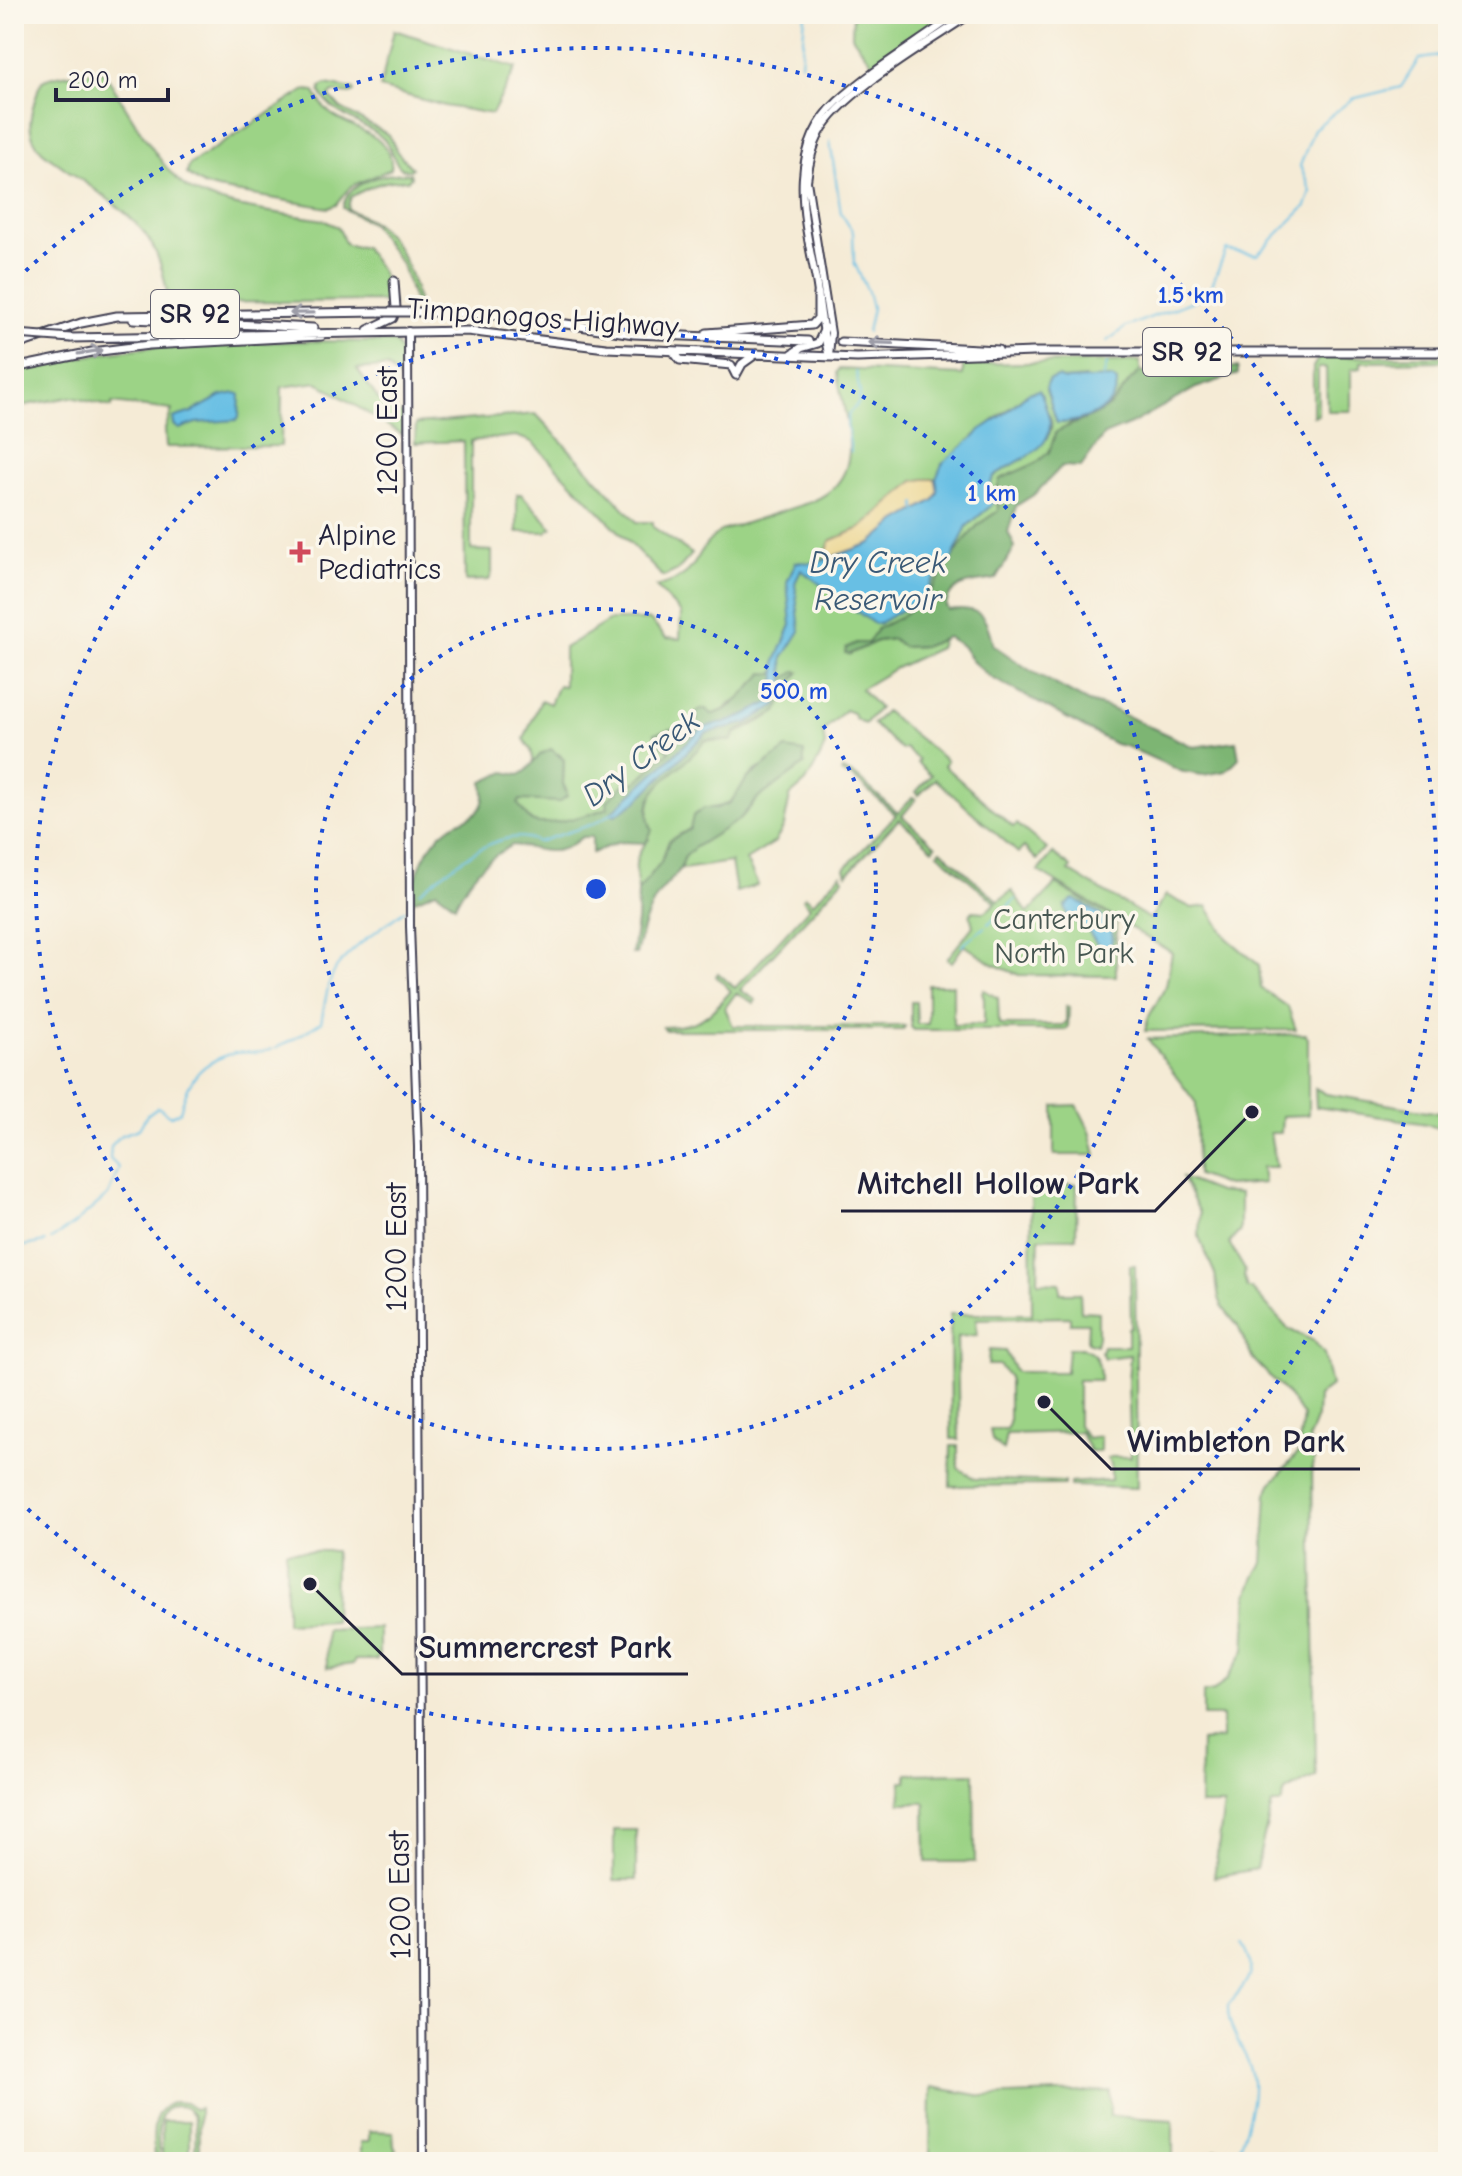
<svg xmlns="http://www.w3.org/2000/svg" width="1462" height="2176" font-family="'Comic Neue',sans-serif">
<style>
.green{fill:#9cd386;stroke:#5f7a60;stroke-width:2;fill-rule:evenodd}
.forest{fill:#7db573;stroke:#506c57;stroke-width:2}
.sand{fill:#eeda9e;stroke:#887e6c;stroke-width:2}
.water{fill:#67bfe4;stroke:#447090;stroke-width:2}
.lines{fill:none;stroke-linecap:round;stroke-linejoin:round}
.stream{stroke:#67bfe4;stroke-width:2}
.secondary-casing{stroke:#424052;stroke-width:10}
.primary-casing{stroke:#424052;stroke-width:11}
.secondary{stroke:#fff;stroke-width:6}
.primary{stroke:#fff;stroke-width:7}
.primary-bridge-casing{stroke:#424052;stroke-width:11;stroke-linecap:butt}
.primary-bridge{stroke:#fff;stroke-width:7}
.oneway{stroke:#9c9ca7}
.ring{fill:none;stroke:#1d4ed8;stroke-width:4;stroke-dasharray:4 8}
.poi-dot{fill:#d1495b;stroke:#fbf7ec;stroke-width:3}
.labels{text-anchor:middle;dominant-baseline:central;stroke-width:7;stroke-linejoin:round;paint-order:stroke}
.shield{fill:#fbf7ec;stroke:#636270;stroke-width:2}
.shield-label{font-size:28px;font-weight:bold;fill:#22223b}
.street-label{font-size:30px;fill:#22223b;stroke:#fbf7ec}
.poi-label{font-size:30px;fill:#22223b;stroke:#fbf7ec;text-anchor:start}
.park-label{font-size:30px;fill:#475752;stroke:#fbf7ec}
.water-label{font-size:32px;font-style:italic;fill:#3a5976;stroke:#fbf7ec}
.centre{fill:#1d4ed8;stroke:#fbf7ec;stroke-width:4}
.ring-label{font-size:24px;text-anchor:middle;font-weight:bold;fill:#1d4ed8;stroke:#fbf7ec;stroke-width:7;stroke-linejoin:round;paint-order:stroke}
.leader{fill:none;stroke:#22223b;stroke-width:3}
.callout-dot{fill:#22223b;stroke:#fbf7ec;stroke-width:3}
.callout-label{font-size:32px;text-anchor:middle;font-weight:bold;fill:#22223b;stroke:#fbf7ec;stroke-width:7;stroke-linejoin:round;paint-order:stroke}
</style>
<rect width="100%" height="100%" fill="#fbf7ec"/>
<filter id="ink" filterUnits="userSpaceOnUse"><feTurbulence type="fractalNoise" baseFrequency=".0125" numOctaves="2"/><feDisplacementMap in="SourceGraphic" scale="16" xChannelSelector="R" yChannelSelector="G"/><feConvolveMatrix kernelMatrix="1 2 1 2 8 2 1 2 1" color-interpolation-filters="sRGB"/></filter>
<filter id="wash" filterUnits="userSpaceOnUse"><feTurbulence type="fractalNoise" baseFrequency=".006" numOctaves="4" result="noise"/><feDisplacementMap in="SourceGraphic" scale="32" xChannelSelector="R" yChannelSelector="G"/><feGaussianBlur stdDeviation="1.8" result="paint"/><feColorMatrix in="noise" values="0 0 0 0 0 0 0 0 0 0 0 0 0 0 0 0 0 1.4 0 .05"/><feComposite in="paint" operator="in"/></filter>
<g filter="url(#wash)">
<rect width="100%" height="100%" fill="#f5ebd6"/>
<path class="green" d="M 853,14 L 938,14 L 941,19 L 874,66 L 852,36 Z
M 394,30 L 516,68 L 492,114 L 445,106 L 380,88 Z
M 89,72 L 104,72 C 123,101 160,169 186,187 C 216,208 285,213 323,220 L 338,227 C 348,245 339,246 364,247 L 381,271 L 393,305 L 378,301 L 169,303 C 165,280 161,258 148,238 C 127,206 72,176 42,151 C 26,135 29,117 36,97 C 38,91 38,84 44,80 C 55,74 76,74 89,72 Z
M 326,84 L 353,89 L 354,92 L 350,94 L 333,92 L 329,96 L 341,109 L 389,135 L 397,152 L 412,168 L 410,170 C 391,171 397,148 380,136 C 360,121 333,116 320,92 L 321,87 Z
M 305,90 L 314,91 C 320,100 324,110 334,116 C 354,129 395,137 391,169 L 351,186 L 336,205 L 329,208 L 217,189 L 203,185 L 187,174 L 189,165 Z
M 410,173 L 411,177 L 408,180 C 386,179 370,186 351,197 L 348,206 L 350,211 C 391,223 412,265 418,304 L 415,304 L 402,265 L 372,224 L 343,208 C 347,180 386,173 410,173 Z
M 303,341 L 393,342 C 404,349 401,367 401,380 L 387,367 L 357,369 L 378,399 L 403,415 L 403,435 L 317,382 L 282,387 L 281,446 L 166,447 L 165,429 L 172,410 L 112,403 L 112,407 L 71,397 L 14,407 L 14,370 L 109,352 L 160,346 Z
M 1448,356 L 1448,361 L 1361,362 L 1361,368 L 1351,369 L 1351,411 L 1327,411 L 1326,368 L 1318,368 L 1318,415 L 1313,416 L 1313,367 L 1319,357 Z
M 1140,361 L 1140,372 C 1127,380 1122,395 1111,405 C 1095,418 1081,418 1066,427 C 1054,434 1055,442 1049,452 C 1041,466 1014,474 1000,479 L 997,489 L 998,511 L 979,524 L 964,541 L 927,597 L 900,617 L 877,629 L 868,643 L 856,643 L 850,654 L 877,641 L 894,639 L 903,647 L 926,646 L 942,639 L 939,648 L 896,668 L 861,689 L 879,708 L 865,724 L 855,718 L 853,713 L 845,710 L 823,732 L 825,745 L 820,757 L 806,782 L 790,796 L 784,826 L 775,842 L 746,860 L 758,885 L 736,892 L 731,862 L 682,869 L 683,858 L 695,847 L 740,819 L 757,799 L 804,765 C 793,765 776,762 765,766 C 735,776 747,809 704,808 L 691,828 L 669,841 L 661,862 L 638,891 C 635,866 632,859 649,839 C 646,806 648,788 677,766 C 688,758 697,752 705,740 L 717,741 L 746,729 L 777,712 L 785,690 L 799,673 L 786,678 L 777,674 L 753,684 L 744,697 L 730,704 L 721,713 L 697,720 L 689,725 L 655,733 L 656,742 L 671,750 L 635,783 L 627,782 L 607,801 L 609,808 C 593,813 550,828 534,822 C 528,820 522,809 517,804 L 519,800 L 532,800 L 567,791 L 563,784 L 564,760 L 559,754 L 541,754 L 534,763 L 531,750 L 524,739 L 541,700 L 550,704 L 558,685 L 564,686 L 564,648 L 610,620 L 650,620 L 666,638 L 680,639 L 681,613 L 656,587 C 706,574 689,552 721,531 L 811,502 C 870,478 845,422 837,373 L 839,369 L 963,375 L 963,364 ZM 1057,377 L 1064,380 L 1085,378 L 1102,408 L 1078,422 L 1057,423 L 1046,389 L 1049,380 ZM 1028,393 C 1034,398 1042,404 1047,411 C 1068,443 1010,463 993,477 L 988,491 L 993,500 L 992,505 L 967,526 L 951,561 L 934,579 L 929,590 L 918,600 L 878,624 L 811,564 L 824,560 L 830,541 L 861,528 L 924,479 L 936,479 C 949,450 1002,416 1028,393 Z
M 536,414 L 637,522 L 653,522 L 653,527 L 692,554 L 678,570 L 663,577 L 532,442 L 516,436 L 471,441 L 471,550 L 492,551 L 492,573 L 489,580 L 465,581 L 464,441 L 415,443 L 416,424 Z
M 517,494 L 521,494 L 552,527 L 546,532 L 517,532 Z
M 885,711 L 947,761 L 944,766 L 1013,827 L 1017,824 L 1047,849 L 1037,860 L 1024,847 L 1018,853 L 935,779 L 919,795 L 916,792 L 931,775 L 917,763 L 919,760 L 905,748 L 902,750 L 873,724 Z
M 842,770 L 856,776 L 898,813 L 913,797 L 916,799 L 902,816 L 936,846 L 933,849 L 899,819 L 847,874 L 845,868 L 896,815 L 854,778 L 841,773 Z
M 941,850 L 998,901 L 1012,891 L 1028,913 L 1056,884 L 1116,920 L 1116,976 L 1019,975 L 995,965 L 964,945 L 952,962 L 947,959 L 973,926 L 970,915 L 973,911 L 985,912 L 996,903 L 938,853 Z
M 1053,853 L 1071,867 L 1069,871 L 1150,919 L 1166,895 L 1192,908 L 1207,906 L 1227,938 L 1259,965 L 1261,988 L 1288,1007 L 1296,1030 L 1145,1031 L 1148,1018 L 1166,986 L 1172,953 L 1038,871 Z
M 841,874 L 843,879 L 740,990 L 756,1000 L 754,1003 L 736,993 L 725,1008 L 733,1026 L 905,1026 L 903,1030 L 665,1030 L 663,1027 C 700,1026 708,1017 731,991 L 716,976 L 718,973 L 735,988 L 810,907 L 803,899 L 805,896 L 813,903 Z
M 928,985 L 953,985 L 953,1025 L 984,1024 L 984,998 L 982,992 L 984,990 L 998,998 L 999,1025 L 1063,1025 L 1066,1022 L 1066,1006 L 1069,1007 L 1068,1027 L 1065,1030 L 914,1030 L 911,1027 L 911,1002 L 916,1002 L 917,1024 L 928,1024 Z
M 1305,1034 L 1308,1038 L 1308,1115 L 1282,1116 L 1281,1133 L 1270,1133 L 1276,1167 L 1262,1167 L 1264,1183 L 1227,1186 L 1197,1175 L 1196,1103 L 1148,1039 Z
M 1315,1088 L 1326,1094 L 1440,1113 L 1448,1116 L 1448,1132 L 1427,1124 L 1316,1107 Z
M 1077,1105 L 1090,1131 L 1096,1155 L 1054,1155 L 1054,1106 Z
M 1182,1178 L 1218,1192 L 1240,1194 L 1240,1231 L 1229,1243 L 1245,1270 L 1244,1277 L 1247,1288 L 1251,1288 L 1288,1329 L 1314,1341 L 1324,1354 L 1331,1386 L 1318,1396 L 1317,1417 L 1309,1438 L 1314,1461 L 1312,1466 L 1316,1776 L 1285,1792 L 1281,1804 L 1272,1804 L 1256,1869 L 1214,1877 L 1224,1805 L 1200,1805 L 1201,1741 L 1222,1739 L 1222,1716 L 1203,1716 L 1203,1693 L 1214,1691 L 1227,1679 L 1245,1650 L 1248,1595 L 1255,1576 L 1263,1563 L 1267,1494 L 1271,1484 L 1298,1453 L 1303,1416 L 1288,1395 L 1252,1358 L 1238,1326 L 1223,1308 L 1219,1298 L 1215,1274 L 1199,1237 L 1200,1213 Z
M 1077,1184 L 1076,1238 L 1039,1238 L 1038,1282 L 1060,1283 L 1060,1293 L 1080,1293 L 1081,1311 L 1098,1312 L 1098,1337 L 1096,1345 L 1087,1342 L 1088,1323 L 1070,1323 L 1070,1317 L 976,1319 L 977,1335 L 957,1337 L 959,1439 L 951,1439 L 950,1314 L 1032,1314 L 1031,1185 Z
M 1130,1265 L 1135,1265 L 1137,1488 L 1070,1486 L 1070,1483 L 1111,1480 L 1111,1464 L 1107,1459 L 1110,1457 L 1131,1457 L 1128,1382 L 1130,1355 L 1104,1358 L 1101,1352 L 1103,1346 L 1128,1346 L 1128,1328 L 1131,1327 Z
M 1081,1348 C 1098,1351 1100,1365 1100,1380 L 1078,1380 L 1078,1425 L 1087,1438 L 1100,1436 L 1100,1451 L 1090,1451 L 1080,1432 L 1006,1434 L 1003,1450 L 992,1440 L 990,1429 L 1006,1429 L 1009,1424 L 1009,1377 L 999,1365 L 988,1365 L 989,1350 L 1005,1351 L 1016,1372 L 1066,1372 L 1068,1349 Z
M 951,1446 L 958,1446 L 958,1468 L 975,1479 L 1064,1482 L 1064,1485 L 950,1486 Z
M 286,1551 L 335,1551 L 334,1621 L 286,1623 Z
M 379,1628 L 379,1655 L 376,1660 L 355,1660 L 353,1664 L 327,1668 L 326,1630 Z
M 974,1773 L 975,1862 L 926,1862 L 925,1803 L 900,1803 L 902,1781 L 907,1781 L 907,1774 Z
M 614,1830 L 636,1830 L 636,1880 L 614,1880 Z
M 931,2087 L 983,2096 L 1110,2091 L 1110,2116 L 1173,2120 L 1173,2162 L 943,2162 L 943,2155 L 930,2156 Z
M 175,2102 L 185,2103 L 194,2109 L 199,2108 L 199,2162 L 195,2162 C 194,2149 198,2128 193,2116 C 190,2110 184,2106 177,2106 C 152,2106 159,2146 159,2162 L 154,2162 C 154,2140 147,2109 175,2102 Z
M 162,2121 L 189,2121 L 189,2162 L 162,2162 Z
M 369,2131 L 393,2132 L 394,2146 L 401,2162 L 361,2162 L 361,2142 L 369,2142 Z
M 1215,2150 L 1279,2154 L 1280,2162 L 1207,2162 Z"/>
<path class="forest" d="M 1238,367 L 1238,374 L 1196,388 L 1131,424 L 1104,435 L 1081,467 L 1062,466 L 1035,494 L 1016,506 L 1008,532 L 1015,547 L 996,579 C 974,583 950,581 946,606 L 948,610 C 981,605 986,616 993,645 L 1031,671 L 1088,702 L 1109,708 L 1194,747 L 1236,741 L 1239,758 L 1226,771 L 1203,775 L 1183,772 L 1128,747 L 1115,744 L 990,677 L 972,661 L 962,646 L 947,637 L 926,646 L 903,647 L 893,639 L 877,641 L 850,654 L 845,653 L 846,648 L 856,643 L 868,643 L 877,629 L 900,617 L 927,597 L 964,541 L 979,524 L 998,511 L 997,489 L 1000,479 L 1036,463 L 1049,452 L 1056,432 C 1074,422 1093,419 1109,406 C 1121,397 1127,380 1140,372 Z
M 797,671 L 799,673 L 785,690 L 777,712 L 736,732 L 731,741 L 705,740 C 686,770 633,787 652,830 L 646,843 L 619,842 L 592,853 L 592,837 L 582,837 C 555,860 544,849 512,845 C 482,862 471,875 455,905 L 436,891 L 413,901 C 414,873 426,843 451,826 C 459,821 472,818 478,811 C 486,802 484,793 483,782 L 505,772 L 519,775 L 526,771 L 541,754 L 551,749 L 564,760 L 563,783 L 567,796 L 559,802 L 520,800 L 518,804 C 522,809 526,816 530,820 C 542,830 594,813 608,808 L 607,801 L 627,782 L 635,783 L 670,751 L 656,742 L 655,733 L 689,725 L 697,720 L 695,714 L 699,710 L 706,709 L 712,714 C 733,711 749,688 764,673 L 777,674 L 786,678 Z
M 786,749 L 804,752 L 804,765 L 757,799 L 740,819 L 695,847 L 684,858 C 681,875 668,880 659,894 C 647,910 641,934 636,954 L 632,954 L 637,921 L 638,891 L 661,862 L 669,841 L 690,829 L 693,816 L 704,808 L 717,808 L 730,803 L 747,779 Z"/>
<path class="sand" d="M 924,479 L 936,479 L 938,492 L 934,500 L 896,522 L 872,543 L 824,560 L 830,541 L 861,528 L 914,481 Z"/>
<path class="water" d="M 1057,377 L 1064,380 L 1112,378 L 1117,382 C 1118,410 1080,423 1057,423 L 1046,388 L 1049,380 Z
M 1039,390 C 1044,397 1045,406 1048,414 C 1060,450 1014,460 993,477 L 988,491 L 993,500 L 992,505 L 967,526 L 951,561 L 934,579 L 925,596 L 878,624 L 874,624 L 801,570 L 795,583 L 800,631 L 783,658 L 784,681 L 775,706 L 747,723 L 706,733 L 637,801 L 615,815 L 611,813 L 703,728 L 734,720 L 771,702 L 776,677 L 776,661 L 791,625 L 787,582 L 796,562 L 816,563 L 871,543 L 896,522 L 934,500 L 938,492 L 936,479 L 942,464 L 972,440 L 980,430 L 1003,415 L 1028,393 Z
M 235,393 L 240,394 L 239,417 L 236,420 L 196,423 L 179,429 L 174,425 L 173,418 L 192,412 L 221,396 Z
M 1073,899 C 1090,907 1122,923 1110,946 L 1100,948 L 1087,930 L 1068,916 L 1065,907 Z"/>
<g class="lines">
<path class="stream" d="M 801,64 L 805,14
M 830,141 L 841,213 L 853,232 L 854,262 L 868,292 L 872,308 L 867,332
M 1107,341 L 1126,327 L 1208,295 L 1226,250 L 1257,255 L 1306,206 L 1311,192 L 1300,166 L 1314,129 L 1352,99 L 1401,87 L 1419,59 L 1448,55
M 1103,378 L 1107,364
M 851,452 L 847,424 L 849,413 L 858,404 L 860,393 L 856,372
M 945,463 L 973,439
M 916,503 L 916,510
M 420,892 C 448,870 501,822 538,842 L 593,824 L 614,812
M 1000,914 L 1016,899
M 988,924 L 997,916
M 977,933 L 985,927
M 962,946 L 974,935
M 51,1239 L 73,1225 L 108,1195 L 119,1168 L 110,1159 L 111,1146 L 121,1135 L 139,1129 L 147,1115 L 158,1107 L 170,1116 L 180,1112 C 188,1079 201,1061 235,1053 C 245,1051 256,1054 266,1051 C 286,1045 304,1033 321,1022 C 325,1004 327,982 337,967 C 351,948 385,925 405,910
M 14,1248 L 45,1242
M 1231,2162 C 1244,2139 1261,2090 1249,2064 C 1241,2045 1227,2028 1228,2005 C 1247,1982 1260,1971 1242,1943"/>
</g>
</g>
<g filter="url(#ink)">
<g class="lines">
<g class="secondary-casing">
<path id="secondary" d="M 408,331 L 410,926 L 418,1147 L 423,2162
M 828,353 C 822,329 820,304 816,280 C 804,219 785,149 838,101 C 874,68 918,43 957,14
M 829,357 L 831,333 L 807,181 C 809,164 812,148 820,133 C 842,92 930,42 971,14"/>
</g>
<g class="primary-casing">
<path id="primary" d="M 427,312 L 505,315 L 634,334 L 808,341
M 133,319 L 313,328
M 368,330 L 393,318 L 396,308 L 394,281
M 707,333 L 812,325 L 818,318 L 818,294
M 71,338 L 467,331 L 606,348 L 857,358 L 1033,352 L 1448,352
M 841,342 L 998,350
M 14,346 L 81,323 L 117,316 L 380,312
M 673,351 L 680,360 L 731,365 L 736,375
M 792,354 L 801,348 L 818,343 L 825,328
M 14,368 L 92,352 L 149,345 L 321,336
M 736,375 L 742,364 L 756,354"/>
</g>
<use href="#secondary" class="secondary"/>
<use href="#primary" class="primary"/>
<g class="primary-bridge-casing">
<path id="primary-bridge" d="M 380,312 L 427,312
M 16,334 L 71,338"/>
</g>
<use href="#primary-bridge" class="primary-bridge"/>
</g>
<defs><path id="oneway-shaft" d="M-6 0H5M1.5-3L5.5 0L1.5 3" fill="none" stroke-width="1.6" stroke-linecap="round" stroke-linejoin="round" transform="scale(2)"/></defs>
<g class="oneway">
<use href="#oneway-shaft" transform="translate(302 313) rotate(179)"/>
<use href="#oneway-shaft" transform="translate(881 343) rotate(-178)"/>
<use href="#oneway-shaft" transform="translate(90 352) rotate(-9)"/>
</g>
</g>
<g class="ring">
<circle cx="596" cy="889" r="280"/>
<circle cx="596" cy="889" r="560"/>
<path d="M17 279A841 841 0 1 1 17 1499"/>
</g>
<path class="poi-dot" d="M296 540h8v8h8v8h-8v8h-8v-8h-8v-8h8z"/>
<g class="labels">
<g class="shield">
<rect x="151" y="290" width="88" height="48" rx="6"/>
<rect x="1143" y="328" width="88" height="48" rx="6"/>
</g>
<g class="shield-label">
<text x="195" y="314">SR 92</text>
<text x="1187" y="352">SR 92</text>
</g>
<g class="street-label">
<text transform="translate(543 318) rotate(4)">Timpanogos Highway</text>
<text transform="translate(387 431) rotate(-90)">1200 East</text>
<text transform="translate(396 1247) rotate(-90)">1200 East</text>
<text transform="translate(400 1895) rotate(-91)">1200 East</text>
</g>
<g class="poi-label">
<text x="318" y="535">Alpine<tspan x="318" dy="34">Pediatrics</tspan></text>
</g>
<g class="park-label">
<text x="1064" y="919">Canterbury<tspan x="1064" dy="34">North Park</tspan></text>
</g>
<g class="water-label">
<text x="878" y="562">Dry Creek<tspan x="878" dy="37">Reservoir</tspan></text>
<text transform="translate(641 758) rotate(-37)">Dry Creek</text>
</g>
</g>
<circle cx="596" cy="889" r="12" class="centre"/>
<g class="ring-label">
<text x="1191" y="303">1.5 km</text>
<text x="992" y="501">1 km</text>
<text x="794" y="699">500 m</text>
</g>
<path class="leader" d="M1252 1112L1155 1211H841M1044 1402L1111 1469H1360M310 1584L402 1674H688"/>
<g class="callout-dot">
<circle cx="1252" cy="1112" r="8"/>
<circle cx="1044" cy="1402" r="8"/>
<circle cx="310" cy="1584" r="8"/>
</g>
<g class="callout-label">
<text x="998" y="1194">Mitchell Hollow Park</text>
<text x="1236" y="1452">Wimbleton Park</text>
<text x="545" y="1658">Summercrest Park</text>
</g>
<rect width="1462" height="2176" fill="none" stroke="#fbf7ec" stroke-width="48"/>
<path d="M56 88v12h112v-12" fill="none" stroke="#22223b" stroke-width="4"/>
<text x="68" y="88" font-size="24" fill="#22223b" stroke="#fbf7ec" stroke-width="6" paint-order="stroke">200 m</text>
</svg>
